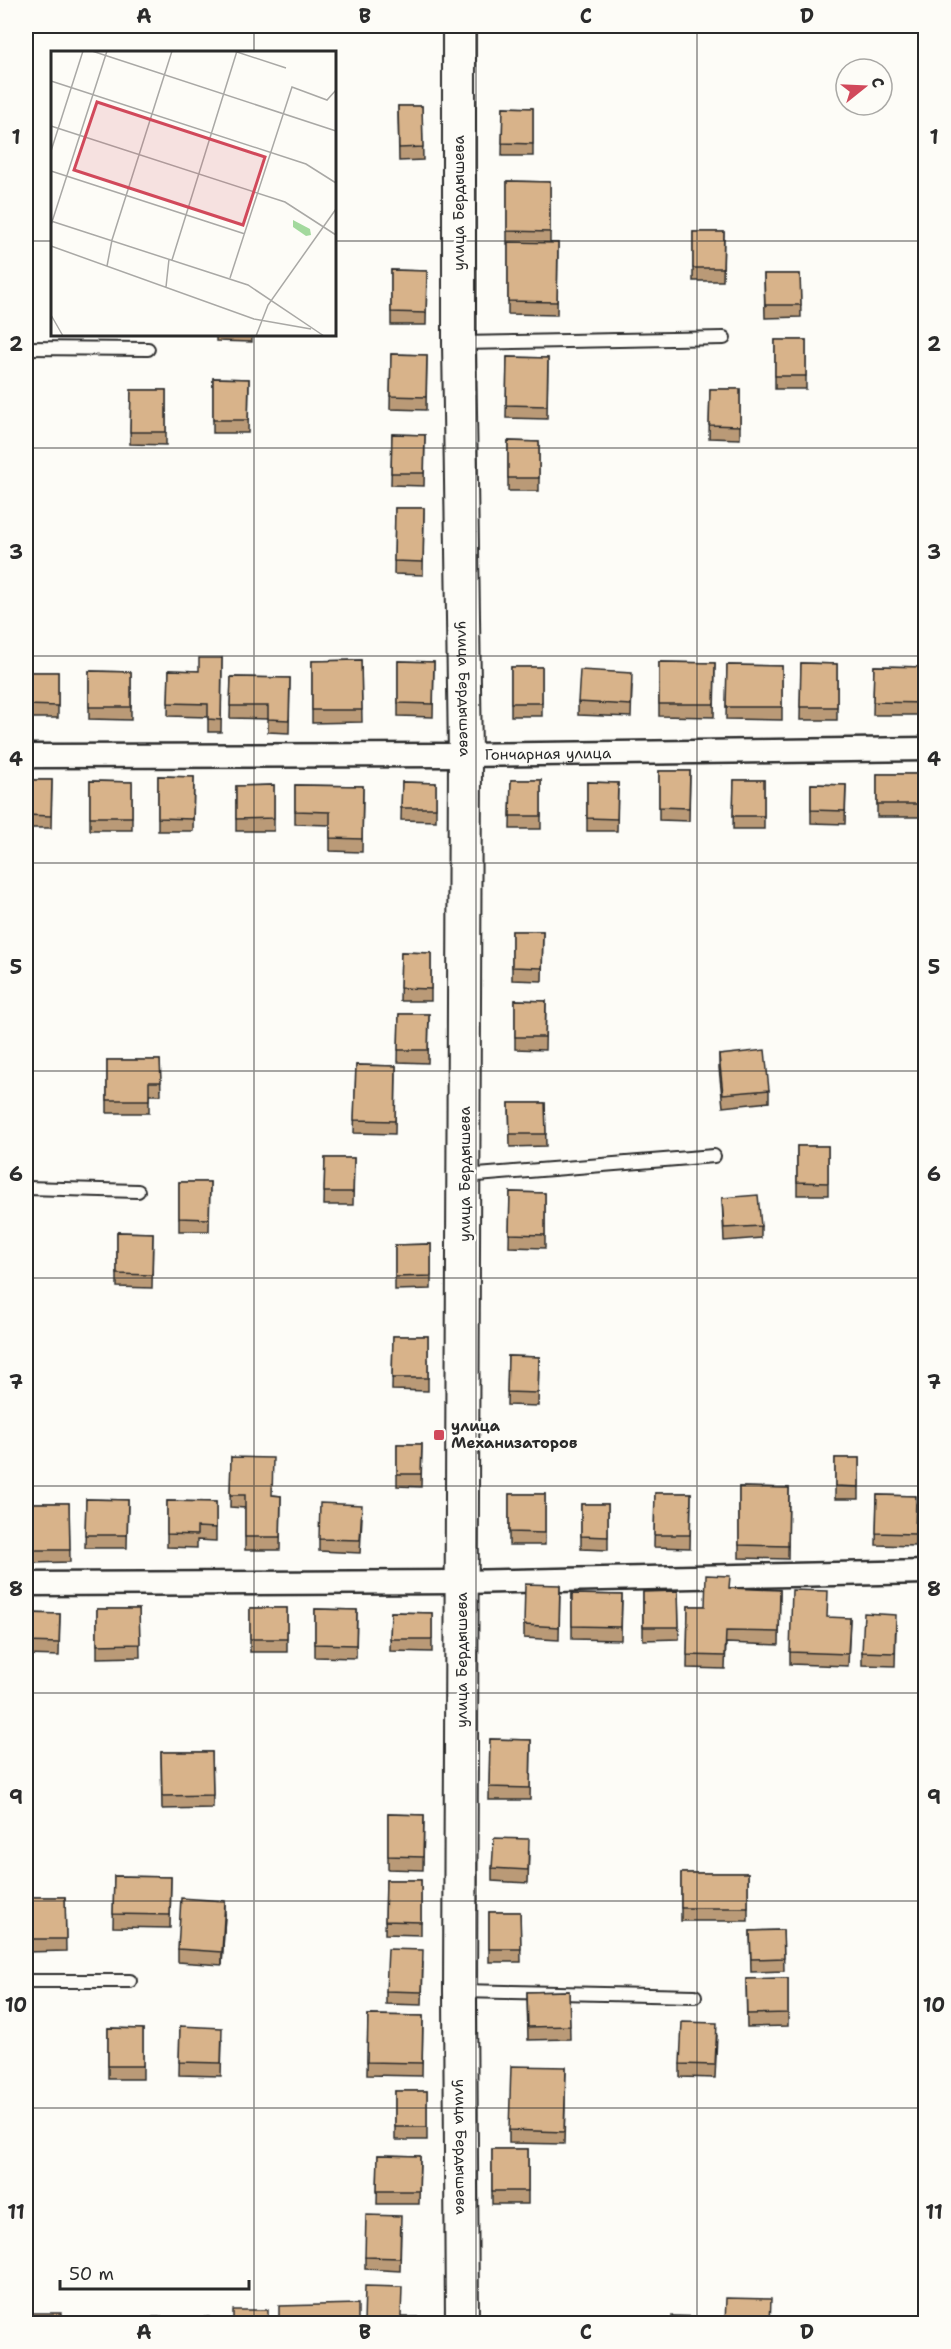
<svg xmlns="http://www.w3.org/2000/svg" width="951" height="2349" font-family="'Shantell Sans',sans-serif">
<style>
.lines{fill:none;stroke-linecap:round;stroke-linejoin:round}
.lane-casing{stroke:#2b2b2b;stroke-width:16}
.street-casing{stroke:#2b2b2b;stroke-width:27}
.secondary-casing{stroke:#2b2b2b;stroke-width:36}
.lane{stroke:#fdfcf7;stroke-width:12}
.street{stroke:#fdfcf7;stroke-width:22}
.secondary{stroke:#fdfcf7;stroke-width:32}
.wall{fill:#ba9a77;stroke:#2b2b2b;stroke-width:1.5}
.shaded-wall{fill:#977d61;stroke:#2b2b2b;stroke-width:1.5}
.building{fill:#d8b38a;stroke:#2b2b2b;stroke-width:1.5}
.grid{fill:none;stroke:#2b2b2b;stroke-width:1.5;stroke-opacity:0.55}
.poi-dot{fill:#d1495b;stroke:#fdfcf7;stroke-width:2}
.labels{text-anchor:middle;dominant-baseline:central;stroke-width:5;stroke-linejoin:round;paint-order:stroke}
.street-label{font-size:15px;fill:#2b2b2b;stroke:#fdfcf7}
.poi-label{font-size:15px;font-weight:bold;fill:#2b2b2b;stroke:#fdfcf7;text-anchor:start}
.inset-road{fill:none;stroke:#a9a8a5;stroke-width:1.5}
.view{fill:#d1495b;fill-opacity:0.15;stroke:#d1495b;stroke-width:3}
.inset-edge{fill:none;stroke:#2b2b2b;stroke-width:3}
.neatline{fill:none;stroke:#2b2b2b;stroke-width:2}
.grid-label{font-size:20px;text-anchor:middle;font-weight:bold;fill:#2b2b2b}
</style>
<rect width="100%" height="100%" fill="#fdfcf7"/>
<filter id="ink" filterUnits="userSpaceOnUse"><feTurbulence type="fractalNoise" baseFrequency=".0167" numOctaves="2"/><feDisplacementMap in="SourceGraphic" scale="12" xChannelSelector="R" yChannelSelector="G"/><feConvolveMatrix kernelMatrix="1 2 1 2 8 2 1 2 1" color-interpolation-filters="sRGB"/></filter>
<g filter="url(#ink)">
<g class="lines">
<g class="lane-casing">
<path id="lane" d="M 459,343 L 724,338
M 26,348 L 148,349
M 465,1176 L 714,1156
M 26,1188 L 138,1191
M 26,1981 L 130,1981
M 461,1991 L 695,1996"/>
</g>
<g class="street-casing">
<g id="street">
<path id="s1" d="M 26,756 L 465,755 L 926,749"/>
<path d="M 26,1584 L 462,1582 L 926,1572"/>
</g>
</g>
<g class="secondary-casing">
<g id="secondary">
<path id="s2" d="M 459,26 L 459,343 L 465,755 L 460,1991 L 462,2324"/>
</g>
</g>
<use href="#lane" class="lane"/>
<use href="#street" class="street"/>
<use href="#secondary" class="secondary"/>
</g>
<path class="wall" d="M 398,106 L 422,106 L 423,160 L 399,161 Z
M 503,107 L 533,108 L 533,156 L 502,156 Z
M 507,181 L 550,182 L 550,243 L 558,243 L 557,315 L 508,314 L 508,244 L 507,244 Z
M 693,232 L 724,232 L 723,281 L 693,281 Z
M 391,270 L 427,271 L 426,325 L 391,325 Z
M 764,274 L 800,274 L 801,317 L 765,318 Z
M 216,334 L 252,334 L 252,342 L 216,341 Z
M 775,340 L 806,340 L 806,389 L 775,389 Z
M 391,354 L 427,355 L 426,410 L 390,409 Z
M 507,357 L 548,358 L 547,419 L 506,418 Z
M 213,378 L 249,379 L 248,433 L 213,433 Z
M 710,389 L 740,389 L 740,439 L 709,438 Z
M 131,390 L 166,390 L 166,445 L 130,444 Z
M 392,434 L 425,435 L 424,486 L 391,485 Z
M 508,441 L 539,442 L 539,491 L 508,491 Z
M 395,508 L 424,508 L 423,575 L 394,574 Z
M 222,658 L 221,732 L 208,732 L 208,717 L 168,716 L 169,670 L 199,671 Z
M 361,660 L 362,722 L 312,723 L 312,661 Z
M 398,661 L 434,662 L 433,717 L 398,716 Z
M 659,662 L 715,663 L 714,717 L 659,716 Z
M 801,663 L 837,664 L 837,720 L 800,720 Z
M 727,665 L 782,666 L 782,720 L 726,719 Z
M 874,666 L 926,667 L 926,715 L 873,715 Z
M 511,667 L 542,667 L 542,716 L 511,716 Z
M 89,671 L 131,672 L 131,720 L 89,719 Z
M 26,672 L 58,672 L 58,718 L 26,718 Z
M 231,677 L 290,678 L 289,733 L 268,732 L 268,719 L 230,718 Z
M 632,686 L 631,717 L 578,715 L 578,702 Z
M 659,771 L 690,771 L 689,821 L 659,820 Z
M 877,774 L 921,774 L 921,817 L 877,817 Z
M 158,776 L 194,777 L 193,831 L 158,831 Z
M 26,780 L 52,780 L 51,828 L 26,828 Z
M 511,780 L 541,780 L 541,829 L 510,829 Z
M 734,780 L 764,780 L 764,829 L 733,829 Z
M 90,781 L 132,782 L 132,830 L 90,830 Z
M 402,782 L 436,783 L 436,821 L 401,820 Z
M 587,782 L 618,783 L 617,831 L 587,831 Z
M 811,784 L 846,785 L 845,824 L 811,823 Z
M 274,785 L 274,831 L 236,831 L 236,786 Z
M 295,785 L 363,786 L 362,852 L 330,851 L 330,825 L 295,824 Z
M 512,931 L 543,931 L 542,981 L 512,980 Z
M 401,952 L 431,953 L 431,1001 L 400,1001 Z
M 515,1000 L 546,1001 L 545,1050 L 515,1049 Z
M 399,1014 L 429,1014 L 428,1063 L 398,1062 Z
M 719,1055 L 769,1090 L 769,1102 L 723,1107 L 719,1068 Z
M 107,1060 L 160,1060 L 161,1095 L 149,1095 L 149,1113 L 107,1113 Z
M 356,1065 L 396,1066 L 395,1134 L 354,1133 Z
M 509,1103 L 545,1103 L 546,1146 L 510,1147 Z
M 797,1146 L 828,1146 L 828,1195 L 797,1195 Z
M 325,1158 L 354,1158 L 353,1205 L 324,1205 Z
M 179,1182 L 210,1182 L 209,1231 L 179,1231 Z
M 510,1192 L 545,1193 L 545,1248 L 509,1247 Z
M 722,1198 L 761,1226 L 761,1238 L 724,1241 Z
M 117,1232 L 153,1233 L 152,1288 L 117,1287 Z
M 431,1244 L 431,1289 L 395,1290 L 395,1245 Z
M 393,1336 L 428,1336 L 428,1391 L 392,1390 Z
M 508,1356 L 539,1357 L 538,1406 L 507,1405 Z
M 397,1444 L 422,1444 L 421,1487 L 397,1486 Z
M 231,1457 L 272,1495 L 281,1496 L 280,1550 L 245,1550 L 245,1508 L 230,1507 Z
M 835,1458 L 859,1458 L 859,1499 L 835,1499 Z
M 739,1487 L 789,1488 L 788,1559 L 739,1558 Z
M 655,1493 L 691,1493 L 690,1548 L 654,1547 Z
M 509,1494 L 545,1494 L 545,1545 L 509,1545 Z
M 877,1495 L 916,1496 L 915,1546 L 876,1545 Z
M 86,1499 L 128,1500 L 127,1548 L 85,1548 Z
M 167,1501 L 216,1502 L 216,1541 L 197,1540 L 197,1548 L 167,1547 Z
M 31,1503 L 69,1503 L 70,1562 L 32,1563 Z
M 581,1504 L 608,1504 L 608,1550 L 581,1549 Z
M 362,1518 L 360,1553 L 319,1551 L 319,1539 Z
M 560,1585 L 559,1640 L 524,1638 L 524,1625 Z
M 730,1588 L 780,1590 L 779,1645 L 726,1643 L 725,1669 L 687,1668 L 688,1606 L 705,1606 Z
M 678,1591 L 679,1639 L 643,1640 L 643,1592 Z
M 572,1594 L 622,1595 L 621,1640 L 572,1639 Z
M 250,1608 L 287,1608 L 287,1652 L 250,1652 Z
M 97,1609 L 139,1609 L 140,1657 L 97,1658 Z
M 315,1609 L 357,1610 L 356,1658 L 315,1657 Z
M 391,1612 L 432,1613 L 432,1652 L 390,1651 Z
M 26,1613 L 60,1614 L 59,1656 L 26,1655 Z
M 850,1618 L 848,1666 L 790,1664 L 790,1652 Z
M 896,1628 L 895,1666 L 862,1665 L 862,1652 Z
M 490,1739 L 531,1740 L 530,1800 L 489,1800 Z
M 161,1752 L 212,1752 L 213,1808 L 162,1809 Z
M 388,1814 L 424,1815 L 423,1870 L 388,1869 Z
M 529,1852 L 528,1883 L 492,1881 L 492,1868 Z
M 681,1873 L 748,1873 L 748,1921 L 681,1921 Z
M 114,1876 L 171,1877 L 170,1928 L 113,1927 Z
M 386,1880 L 421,1880 L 421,1935 L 385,1934 Z
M 26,1897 L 65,1897 L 66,1951 L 26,1952 Z
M 489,1912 L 520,1912 L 521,1962 L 489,1962 Z
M 225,1914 L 222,1965 L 178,1962 L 178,1949 Z
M 783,1930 L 784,1971 L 751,1972 L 750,1931 Z
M 423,1963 L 422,2005 L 386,2004 L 386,1991 Z
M 788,1978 L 788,2026 L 747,2027 L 746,1979 Z
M 569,1991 L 570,2039 L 528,2040 L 527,1992 Z
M 368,2015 L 423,2016 L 422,2076 L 367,2075 Z
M 180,2026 L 222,2040 L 221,2076 L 179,2075 Z
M 108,2028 L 143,2029 L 143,2079 L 108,2079 Z
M 717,2036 L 715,2078 L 680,2077 L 680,2064 Z
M 566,2067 L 564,2144 L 509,2143 L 509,2130 Z
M 395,2091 L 427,2091 L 427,2140 L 395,2140 Z
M 492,2149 L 528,2149 L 528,2204 L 492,2204 Z
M 378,2155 L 420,2156 L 419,2204 L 377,2204 Z
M 401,2229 L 400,2271 L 365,2269 L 365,2257 Z"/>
<path class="shaded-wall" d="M 225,1901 L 225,1914 L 222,1965 L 222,1952 Z"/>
<path class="building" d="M 398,106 L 422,106 L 423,147 L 399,148 Z
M 503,107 L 533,108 L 533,144 L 502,143 Z
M 507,181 L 550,182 L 550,232 L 507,231 Z
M 693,232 L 724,232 L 723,268 L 693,268 Z
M 508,242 L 558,243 L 557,302 L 508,301 Z
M 391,270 L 427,271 L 426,313 L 391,312 Z
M 764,274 L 800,274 L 801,305 L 765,305 Z
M 775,340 L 806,340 L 806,376 L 775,376 Z
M 391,354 L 427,355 L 426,397 L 390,396 Z
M 507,357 L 548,358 L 547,406 L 506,405 Z
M 213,378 L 249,379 L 248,420 L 213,420 Z
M 710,389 L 740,389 L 740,426 L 709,425 Z
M 131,390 L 166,390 L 166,432 L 130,432 Z
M 392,434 L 425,435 L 424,473 L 391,473 Z
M 508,441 L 539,442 L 539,478 L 508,478 Z
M 395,508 L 424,508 L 423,562 L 394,561 Z
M 199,658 L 222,658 L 221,720 L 208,719 L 208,704 L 168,703 L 169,670 L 199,671 Z
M 361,660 L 362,710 L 312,710 L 312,661 Z
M 398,661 L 434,662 L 433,704 L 398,703 Z
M 659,662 L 715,663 L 714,704 L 659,704 Z
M 801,663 L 837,664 L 837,707 L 800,707 Z
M 727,665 L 782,666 L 782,707 L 726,707 Z
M 874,666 L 926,667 L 926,703 L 873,702 Z
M 511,667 L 542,667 L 542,703 L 511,703 Z
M 580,670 L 632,673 L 631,705 L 578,702 Z
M 89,671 L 131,672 L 131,707 L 89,707 Z
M 26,672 L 58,672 L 58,706 L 26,705 Z
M 231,677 L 290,678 L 289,720 L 268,719 L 268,706 L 230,706 Z
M 659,771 L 690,771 L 689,808 L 659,807 Z
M 877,774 L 921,774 L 921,804 L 877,804 Z
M 158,776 L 194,777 L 193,819 L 158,818 Z
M 26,780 L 52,780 L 51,816 L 26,815 Z
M 511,780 L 541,780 L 541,816 L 510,816 Z
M 734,780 L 764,780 L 764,816 L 733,816 Z
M 90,781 L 132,782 L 132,817 L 90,817 Z
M 402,782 L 436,783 L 436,808 L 401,808 Z
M 587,782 L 618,783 L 617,819 L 587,818 Z
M 811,784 L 846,785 L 845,811 L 811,810 Z
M 274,785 L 274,818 L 236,819 L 236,786 Z
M 295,785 L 363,786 L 362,839 L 330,838 L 330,812 L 295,811 Z
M 512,931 L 543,931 L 542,968 L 512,967 Z
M 401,952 L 431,953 L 431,989 L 400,988 Z
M 515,1000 L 546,1001 L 545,1037 L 515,1037 Z
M 399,1014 L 429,1014 L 428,1050 L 398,1050 Z
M 765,1050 L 769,1090 L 723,1094 L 719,1055 Z
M 107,1060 L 160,1060 L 161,1082 L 149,1082 L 149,1100 L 107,1100 Z
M 356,1065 L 396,1066 L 395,1121 L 354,1120 Z
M 509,1103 L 545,1103 L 546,1134 L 510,1134 Z
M 797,1146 L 828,1146 L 828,1183 L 797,1182 Z
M 325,1158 L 354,1158 L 353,1192 L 324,1192 Z
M 179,1182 L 210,1182 L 209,1219 L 179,1218 Z
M 510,1192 L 545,1193 L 545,1235 L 509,1234 Z
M 758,1195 L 761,1226 L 724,1228 L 722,1198 Z
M 117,1232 L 153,1233 L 152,1275 L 117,1274 Z
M 431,1244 L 431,1276 L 395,1277 L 395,1245 Z
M 393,1336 L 428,1336 L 428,1378 L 392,1378 Z
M 508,1356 L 539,1357 L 538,1393 L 507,1392 Z
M 397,1444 L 422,1444 L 421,1474 L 397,1474 Z
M 231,1457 L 273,1458 L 272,1495 L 281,1496 L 280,1537 L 245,1537 L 245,1495 L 230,1495 Z
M 835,1458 L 859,1458 L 859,1487 L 835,1486 Z
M 739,1487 L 789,1488 L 788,1546 L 739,1545 Z
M 655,1493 L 691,1493 L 690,1535 L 654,1535 Z
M 509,1494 L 545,1494 L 545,1533 L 509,1532 Z
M 877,1495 L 916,1496 L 915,1534 L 876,1533 Z
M 86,1499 L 128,1500 L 127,1535 L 85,1535 Z
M 167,1501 L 216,1502 L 216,1528 L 197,1527 L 197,1535 L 167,1534 Z
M 31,1503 L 69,1503 L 70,1550 L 32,1550 Z
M 320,1503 L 362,1505 L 360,1540 L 319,1539 Z
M 581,1504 L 608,1504 L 608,1537 L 581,1536 Z
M 706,1575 L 730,1576 L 729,1588 L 780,1590 L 779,1632 L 726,1631 L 725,1656 L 687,1655 L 688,1606 L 705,1606 Z
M 525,1584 L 560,1585 L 559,1627 L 524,1625 Z
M 792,1590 L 828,1591 L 827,1617 L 850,1618 L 848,1654 L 790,1652 Z
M 678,1591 L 679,1627 L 643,1627 L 643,1592 Z
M 572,1594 L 622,1595 L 621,1627 L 572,1626 Z
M 250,1608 L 287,1608 L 287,1639 L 250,1639 Z
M 97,1609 L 139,1609 L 140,1644 L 97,1645 Z
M 315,1609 L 357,1610 L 356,1645 L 315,1644 Z
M 391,1612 L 432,1613 L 432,1639 L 390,1639 Z
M 26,1613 L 60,1614 L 59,1643 L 26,1642 Z
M 864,1613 L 896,1615 L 895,1653 L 862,1652 Z
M 490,1739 L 531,1740 L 530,1788 L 489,1787 Z
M 161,1752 L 212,1752 L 213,1795 L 162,1796 Z
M 388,1814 L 424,1815 L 423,1857 L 388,1856 Z
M 494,1838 L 529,1839 L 528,1870 L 492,1868 Z
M 681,1873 L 748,1873 L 748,1908 L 681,1908 Z
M 114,1876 L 171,1877 L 170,1915 L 113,1914 Z
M 386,1880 L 421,1880 L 421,1922 L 385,1921 Z
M 26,1897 L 65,1897 L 66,1939 L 26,1939 Z
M 181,1898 L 225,1901 L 222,1952 L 178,1949 Z
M 489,1912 L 520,1912 L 521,1949 L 489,1949 Z
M 783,1930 L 784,1958 L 751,1959 L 750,1931 Z
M 388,1949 L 423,1950 L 422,1992 L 386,1991 Z
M 788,1978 L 788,2013 L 747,2014 L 746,1979 Z
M 569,1991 L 570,2026 L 528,2027 L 527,1992 Z
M 368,2015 L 423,2016 L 422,2063 L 367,2062 Z
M 682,2022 L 717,2023 L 715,2065 L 680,2064 Z
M 180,2026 L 222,2028 L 221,2063 L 179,2062 Z
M 108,2028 L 143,2029 L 143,2066 L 108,2066 Z
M 511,2066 L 566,2067 L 564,2132 L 509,2130 Z
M 395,2091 L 427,2091 L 427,2127 L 395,2127 Z
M 492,2149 L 528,2149 L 528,2191 L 492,2191 Z
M 378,2155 L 420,2156 L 419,2191 L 377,2191 Z
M 366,2215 L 401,2216 L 400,2258 L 365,2257 Z
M 365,2286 L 402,2287 L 401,2317 L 424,2317 L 424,2324 L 364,2324 Z
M 726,2298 L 771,2299 L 770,2324 L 725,2324 Z
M 358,2304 L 358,2324 L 279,2324 L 279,2306 Z
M 233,2310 L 268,2310 L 268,2324 L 233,2324 Z
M 26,2313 L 61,2313 L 61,2324 L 26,2324 Z
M 672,2316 L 708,2317 L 707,2324 L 672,2324 Z
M 153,2317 L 209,2317 L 209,2324 L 153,2324 Z
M 91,2320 L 127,2320 L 127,2324 L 91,2324 Z
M 537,2320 L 537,2324 L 495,2324 L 495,2321 Z
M 840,2320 L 841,2324 L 799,2324 L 799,2323 Z
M 579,2321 L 610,2322 L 610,2324 L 579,2324 Z
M 879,2322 L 921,2323 L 921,2324 L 879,2324 Z"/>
</g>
<path class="grid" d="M 254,26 L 254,52M 476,26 L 476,2324M 697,26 L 697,2324M 26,241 L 52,241M 334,241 L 926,241M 254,334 L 254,2324M 26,448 L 926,448M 26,656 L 926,656M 26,863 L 926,863M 26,1071 L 926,1071M 26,1278 L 926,1278M 26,1486 L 926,1486M 26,1693 L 926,1693M 26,1901 L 926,1901M 26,2108 L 926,2108"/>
<rect class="poi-dot" x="433" y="1429" width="12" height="12" rx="3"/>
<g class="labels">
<g class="street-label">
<text transform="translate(459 203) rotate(-90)">улица Бердышева</text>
<text stroke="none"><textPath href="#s2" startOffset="663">улица Бердышева</textPath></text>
<text stroke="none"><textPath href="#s1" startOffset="522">Гончарная улица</textPath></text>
<text transform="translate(465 1174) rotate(-90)">улица Бердышева</text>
<text transform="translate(462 1660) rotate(-90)">улица Бердышева</text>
<text stroke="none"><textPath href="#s2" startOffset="2121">улица Бердышева</textPath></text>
</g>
<g class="poi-label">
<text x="451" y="1426">улица<tspan x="451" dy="17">Механизаторов</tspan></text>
</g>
</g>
<g transform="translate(51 51)">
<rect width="285" height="285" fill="#fdfcf7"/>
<path d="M 242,169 L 259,178 L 260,184 L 255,185 L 242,176 Z" fill="#a3d99d"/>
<path class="inset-road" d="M 41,0 L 285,80M 183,0 L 235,17M 0,30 L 255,113 L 285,132M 0,75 L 234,151 L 285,184M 0,100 L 32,0M 0,120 L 194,183M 0,170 L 197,234 L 273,285M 0,174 L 56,0M 0,195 L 203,268 L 260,278M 121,209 L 186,0M 56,215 L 61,189 L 121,0M 179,227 L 241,36 L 276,49 L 285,39M 115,236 L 118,208M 0,264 L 12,285M 205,285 L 217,254 L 285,158"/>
<path class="view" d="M 46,51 L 214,106 L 192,174 L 23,119 Z"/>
<rect width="285" height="285" class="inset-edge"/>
</g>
<rect width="951" height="2349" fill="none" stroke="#fdfcf7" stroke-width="66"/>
<g transform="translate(864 87) rotate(72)"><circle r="28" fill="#fdfcf7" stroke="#a9a8a5" stroke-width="1.5"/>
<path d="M0-4.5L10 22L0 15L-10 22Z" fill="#d1495b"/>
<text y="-9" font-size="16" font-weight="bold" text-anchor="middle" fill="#2b2b2b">С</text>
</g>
<path d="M60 2280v9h189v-9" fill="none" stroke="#2b2b2b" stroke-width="3"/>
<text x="69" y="2280" font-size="18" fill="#2b2b2b" stroke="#fdfcf7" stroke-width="4.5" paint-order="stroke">50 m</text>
<rect x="33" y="33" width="885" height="2283" class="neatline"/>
<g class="grid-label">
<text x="144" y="23">A</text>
<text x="365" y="23">B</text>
<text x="586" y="23">C</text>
<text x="807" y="23">D</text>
<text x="16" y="144">1</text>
<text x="934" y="144">1</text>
<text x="16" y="351">2</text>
<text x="934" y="351">2</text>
<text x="16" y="559">3</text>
<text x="934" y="559">3</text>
<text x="16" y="766">4</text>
<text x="934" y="766">4</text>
<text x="16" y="974">5</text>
<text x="934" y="974">5</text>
<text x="16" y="1181">6</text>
<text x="934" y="1181">6</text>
<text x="16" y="1389">7</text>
<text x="934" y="1389">7</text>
<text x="16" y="1596">8</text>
<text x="934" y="1596">8</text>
<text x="16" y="1804">9</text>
<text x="934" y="1804">9</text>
<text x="16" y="2012">10</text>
<text x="934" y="2012">10</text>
<text x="16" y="2219">11</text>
<text x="934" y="2219">11</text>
<text x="144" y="2339">A</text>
<text x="365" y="2339">B</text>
<text x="586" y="2339">C</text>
<text x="807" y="2339">D</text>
</g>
</svg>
